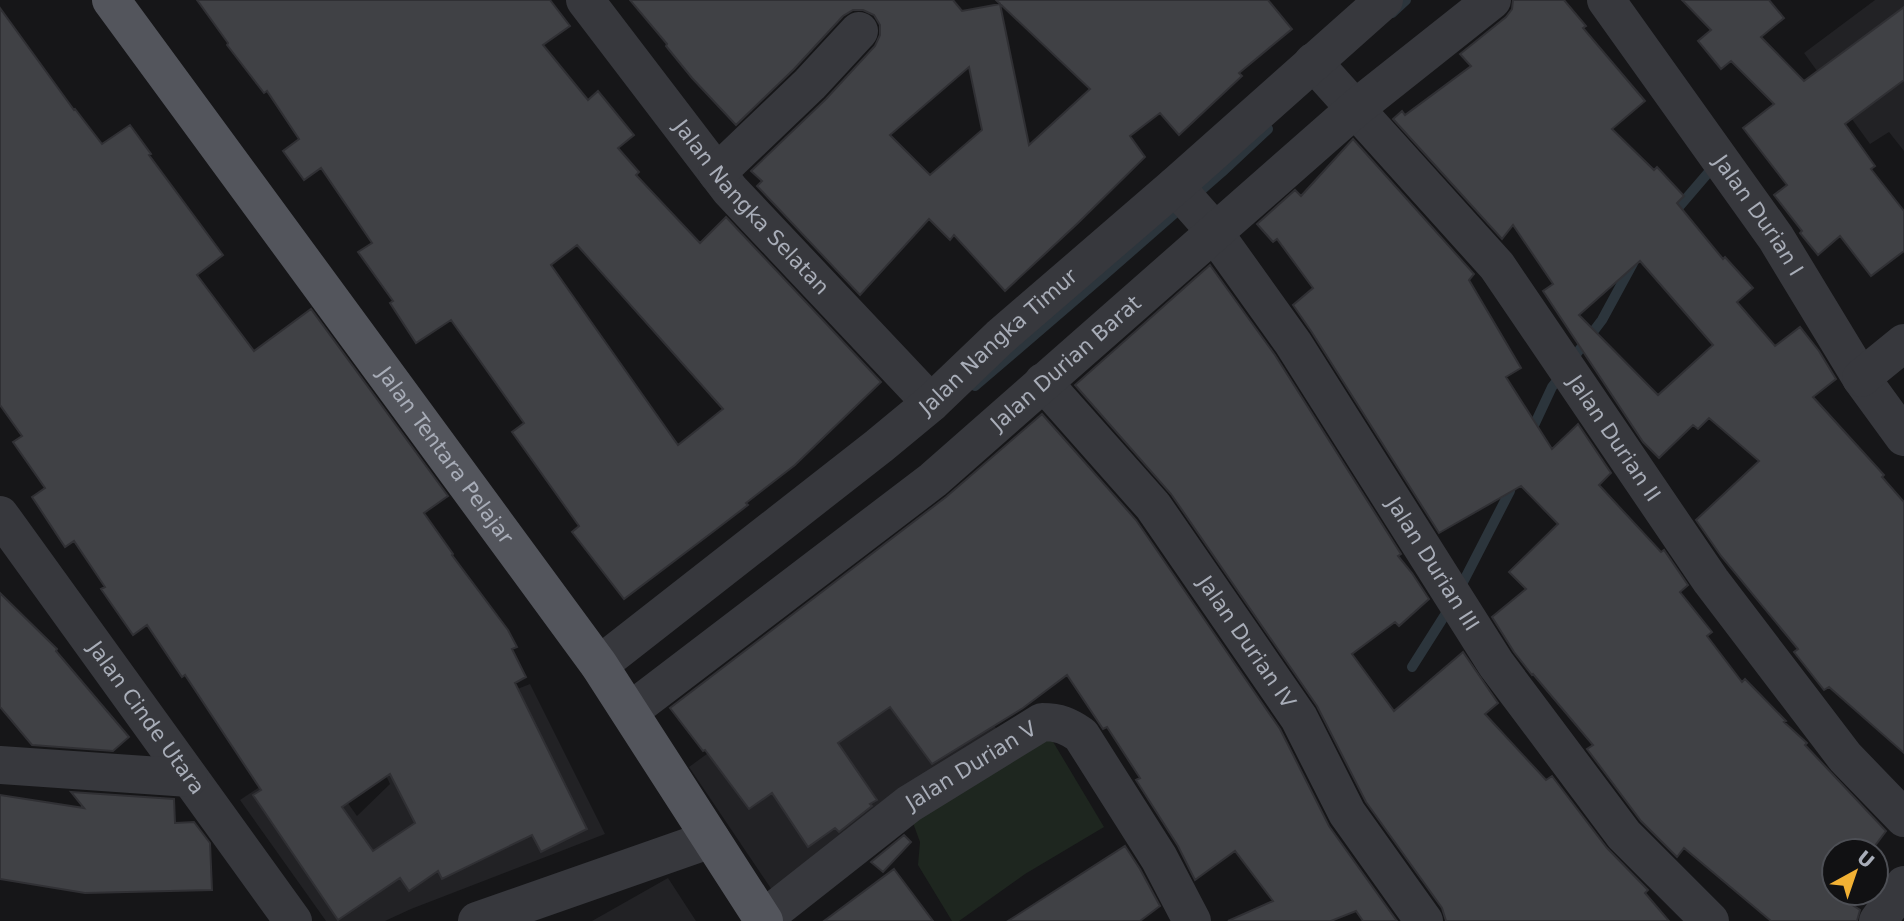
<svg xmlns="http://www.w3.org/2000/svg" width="1904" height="921" font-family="'DejaVu Sans',sans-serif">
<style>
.built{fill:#222225}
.green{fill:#1e261f}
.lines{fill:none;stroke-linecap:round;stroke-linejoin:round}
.stream{stroke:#2c353c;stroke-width:10}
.building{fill:#404145;stroke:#303034;stroke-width:2;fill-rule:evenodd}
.minor{stroke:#37383d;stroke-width:38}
.major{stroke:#53555c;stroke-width:38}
.labels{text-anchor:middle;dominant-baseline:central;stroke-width:6;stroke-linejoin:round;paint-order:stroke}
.street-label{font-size:21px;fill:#a8adb8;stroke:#111113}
</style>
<rect width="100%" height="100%" fill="#161618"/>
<path class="built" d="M 1875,0 L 1904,0 L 1904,151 L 1889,132 L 1870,144 L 1804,53 Z
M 907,608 L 1001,735 L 772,890 L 689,767 Z
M 530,684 L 605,834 L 411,909 L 385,921 L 326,921 L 240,800 L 312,752 L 357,816 L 390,784 L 382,767 L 474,706 Z
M 668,878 L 696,921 L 592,921 Z"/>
<path class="green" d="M 1046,730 L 1104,827 L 1025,874 L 959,921 L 952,921 L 918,865 L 920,842 L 912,820 Z"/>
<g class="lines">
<path class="stream" d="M 1392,13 L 1406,0
M 1672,215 L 1714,166 L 1712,164
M 1571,361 L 1602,320 L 1633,263
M 975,386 L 1102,277 L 1222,172 L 1268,129
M 1530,434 L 1552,387 L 1562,374
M 1459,590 L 1510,491 L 1512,482
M 1412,667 L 1450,607"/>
</g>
<path class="building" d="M 197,0 L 550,0 L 570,26 L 543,45 L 588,100 L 598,91 L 634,135 L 618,148 L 639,172 L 636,175 L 700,243 L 726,217 L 881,382 L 795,465 L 746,503 L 748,505 L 714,531 L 624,599 L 572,532 L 579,526 L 512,432 L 524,423 L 451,320 L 416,343 L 390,303 L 393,301 L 358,252 L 372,243 L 321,168 L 304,180 L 283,151 L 299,139 L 267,91 L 264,93 L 227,45 L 228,43 ZM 577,245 L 723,409 L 678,445 L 551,265 Z
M 630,0 L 953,0 L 962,11 L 1000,4 L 1029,145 L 1090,89 L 996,0 L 1268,0 L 1292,29 L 1239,73 L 1242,76 L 1179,135 L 1160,113 L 1130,136 L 1145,157 L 1078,223 L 1005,291 L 954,235 L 950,240 L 929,219 L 860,295 L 757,186 L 762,181 L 751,171 L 826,99 L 875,46 L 880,35 L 880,25 L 874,15 L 863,10 L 853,10 L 843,16 L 794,69 L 736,125 L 692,78 L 666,46 L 667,44 ZM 969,67 L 982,130 L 930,175 L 890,135 Z
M 1513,0 L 1564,0 L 1586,26 L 1583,28 L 1645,101 L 1612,129 L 1654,170 L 1657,167 L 1684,196 L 1677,203 L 1723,259 L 1725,257 L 1753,288 L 1737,302 L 1775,346 L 1800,327 L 1819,351 L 1836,379 L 1813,397 L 1884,475 L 1882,477 L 1904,502 L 1904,753 L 1829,687 L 1824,690 L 1794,652 L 1798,649 L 1721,556 L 1696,520 L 1759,461 L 1709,418 L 1698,429 L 1693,425 L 1659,458 L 1643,442 L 1543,291 L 1553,284 L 1513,225 L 1502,239 L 1393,119 L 1402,111 L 1405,115 L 1471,66 L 1460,54 L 1506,17 L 1512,9 ZM 1640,261 L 1713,345 L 1658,395 L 1579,315 Z
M 1682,0 L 1769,0 L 1784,18 L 1761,37 L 1804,81 L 1904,7 L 1904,80 L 1845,124 L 1875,166 L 1871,169 L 1904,211 L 1904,251 L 1871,276 L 1840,236 L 1818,255 L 1800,233 L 1802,231 L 1774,195 L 1787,185 L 1743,128 L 1774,104 L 1731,61 L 1721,69 L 1698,41 L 1711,30 Z
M 0,8 L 74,110 L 75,109 L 102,144 L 130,125 L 151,154 L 149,155 L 223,255 L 197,275 L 254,351 L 311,309 L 448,496 L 424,513 L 453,554 L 452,555 L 508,630 L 517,647 L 512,649 L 526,677 L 515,683 L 587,829 L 541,852 L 532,835 L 442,879 L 438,871 L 409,891 L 400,878 L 338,920 L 253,795 L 261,790 L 185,675 L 182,677 L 147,625 L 133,635 L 101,589 L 105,587 L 74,541 L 65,547 L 32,497 L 45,488 L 13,442 L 22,436 L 0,405 ZM 390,774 L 415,823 L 373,851 L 342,807 Z
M 1353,139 L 1474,274 L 1469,280 L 1521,368 L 1506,377 L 1552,449 L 1578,424 L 1611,473 L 1599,485 L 1661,552 L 1664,550 L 1688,585 L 1680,592 L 1712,632 L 1707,636 L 1742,682 L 1745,679 L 1786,721 L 1784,722 L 1807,743 L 1805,745 L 1886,831 L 1871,851 L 1834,851 L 1834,893 L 1860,910 L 1857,921 L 1771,921 L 1684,848 L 1677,857 L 1641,821 L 1587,749 L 1593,745 L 1533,674 L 1532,675 L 1514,652 L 1492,617 L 1526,589 L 1509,572 L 1558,524 L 1521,486 L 1439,533 L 1311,331 L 1293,305 L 1313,288 L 1277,239 L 1273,242 L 1257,224 L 1295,190 L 1301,196 Z
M 1210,265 L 1275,355 L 1401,554 L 1398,556 L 1412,573 L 1429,599 L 1399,626 L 1395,622 L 1352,654 L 1394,711 L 1463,652 L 1498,703 L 1485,714 L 1546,780 L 1552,776 L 1607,848 L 1648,890 L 1645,893 L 1669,921 L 1446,921 L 1442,908 L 1366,802 L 1317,706 L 1171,494 L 1075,385 Z
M 1042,414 L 1136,520 L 1280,729 L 1329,826 L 1397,921 L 1363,921 L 1356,911 L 1331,921 L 1228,921 L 1273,901 L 1235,851 L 1195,880 L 1178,846 L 1136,780 L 1140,778 L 1107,727 L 1103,729 L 1067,675 L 1023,708 L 932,764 L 890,707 L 838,743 L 877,800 L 870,804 L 872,806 L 839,832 L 835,828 L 808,847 L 772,793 L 749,809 L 705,750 L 703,751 L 670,708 L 946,497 Z
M 0,593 L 57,649 L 56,651 L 129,737 L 113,751 L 32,745 L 0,707 Z
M 71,792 L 174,799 L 175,823 L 194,822 L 210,843 L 212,890 L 85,893 L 0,879 L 0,795 L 84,808 Z
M 904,835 L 911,842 L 883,872 L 871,862 Z
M 1125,846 L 1140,869 L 1160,906 L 1140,921 L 1008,921 Z
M 894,869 L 933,921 L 824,921 Z"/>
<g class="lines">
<g class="minor">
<path id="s1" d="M 585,0 L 730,190 L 931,403"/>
<path id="s2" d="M 1606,0 L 1776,238 L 1861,378 L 1904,437"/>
<path id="s3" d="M 1313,62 L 1497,266 L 1711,581 L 1845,757 L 1904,818"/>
<path d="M 717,173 L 810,84 L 859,31"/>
<path id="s4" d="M 1175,186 L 1205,220 L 1293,343 L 1496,664 L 1624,835 L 1710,921"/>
<path d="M 1861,378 L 1904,343"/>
<path id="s5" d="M 1043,382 L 1153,506 L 1299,718 L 1347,813 L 1424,921"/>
<path id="s6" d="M 0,515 L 293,921"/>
<path id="s7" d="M 599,665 L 879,446 L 931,403 L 1000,337 L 1175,186 L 1384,0"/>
<path id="s8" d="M 630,711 L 933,480 L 1356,108 L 1492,0"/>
<path d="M 0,765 L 189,778"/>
<path id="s9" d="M 763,919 L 909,804 L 1042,722 C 1059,722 1068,726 1081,735 L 1159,858 L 1192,921"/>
<path d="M 477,921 L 711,839"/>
<path d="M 1878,921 L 1904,885"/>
</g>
<path class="major" id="s10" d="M 111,0 L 599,665 L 764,921"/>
</g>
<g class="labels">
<g class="street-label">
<text stroke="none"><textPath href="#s1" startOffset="266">Jalan Nangka Selatan</textPath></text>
<text stroke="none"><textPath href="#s2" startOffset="264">Jalan Durian I</textPath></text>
<text stroke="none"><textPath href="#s7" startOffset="514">Jalan Nangka Timur</textPath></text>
<text stroke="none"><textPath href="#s8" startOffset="558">Jalan Durian Barat</textPath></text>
<text stroke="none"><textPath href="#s3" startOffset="483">Jalan Durian II</textPath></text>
<text stroke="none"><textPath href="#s10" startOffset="565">Jalan Tentara Pelajar</textPath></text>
<text stroke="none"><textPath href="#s4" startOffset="458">Jalan Durian III</textPath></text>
<text stroke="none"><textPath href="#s5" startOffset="331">Jalan Durian IV</textPath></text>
<text stroke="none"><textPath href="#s6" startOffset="250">Jalan Cinde Utara</textPath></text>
<text stroke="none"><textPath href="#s9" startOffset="259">Jalan Durian V</textPath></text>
</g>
</g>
<g transform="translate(1855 872) rotate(40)"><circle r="33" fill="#111113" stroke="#4d4f55" stroke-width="2"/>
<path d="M0-5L12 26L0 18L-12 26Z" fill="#f2b134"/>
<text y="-10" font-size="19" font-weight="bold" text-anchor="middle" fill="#a8adb8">U</text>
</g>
</svg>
